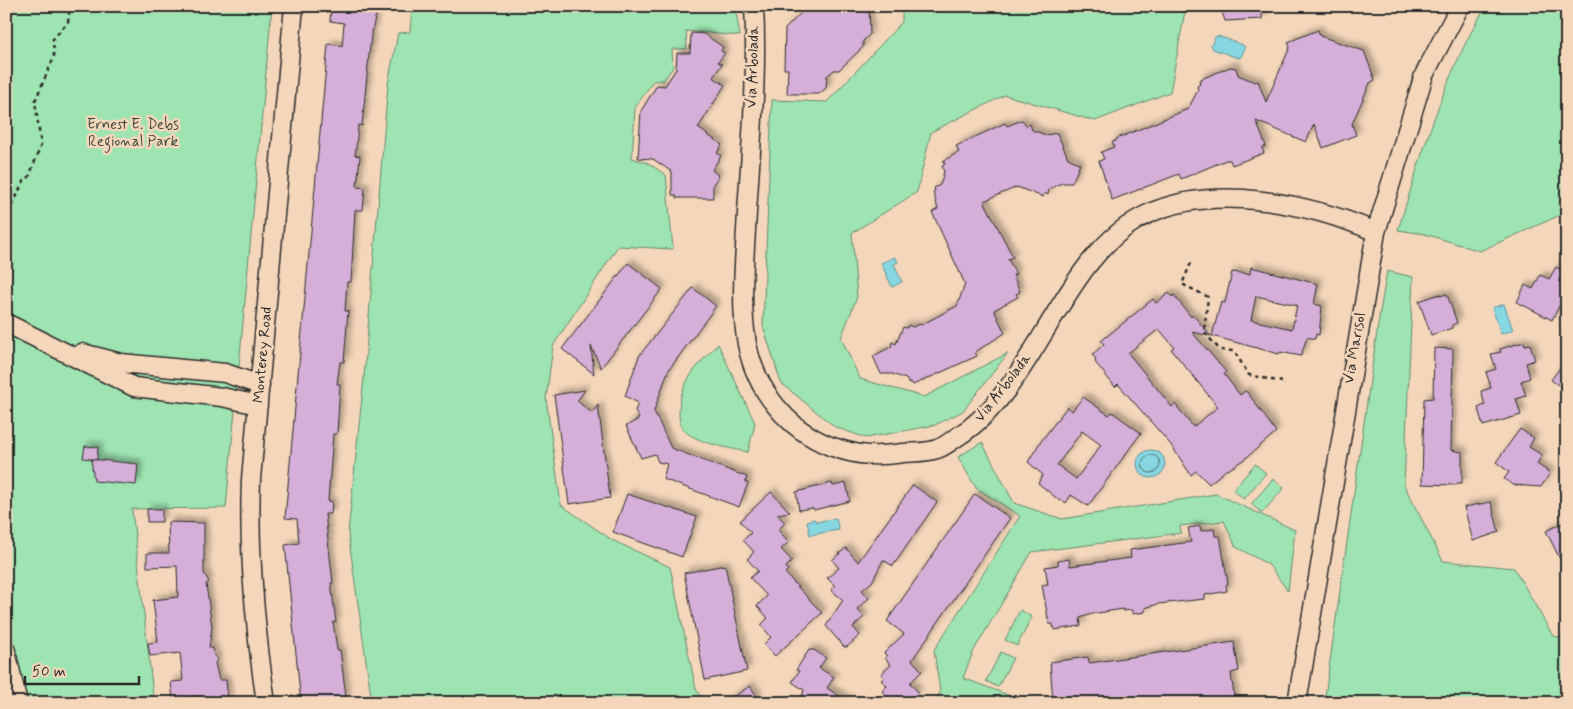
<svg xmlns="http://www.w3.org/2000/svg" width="1573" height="709" font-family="Mynerve,sans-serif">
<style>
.green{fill:#9ee4b2;stroke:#64886e}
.water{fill:#86d7e1;stroke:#629298}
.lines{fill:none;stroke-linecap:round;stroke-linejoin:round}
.shore{stroke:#4f7074;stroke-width:1}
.building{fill:#d5afd7;stroke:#2b2b2b;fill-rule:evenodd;filter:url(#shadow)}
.minor-casing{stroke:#2b2b2b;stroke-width:21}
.path{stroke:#2b2b2b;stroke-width:2.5;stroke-dasharray:4 4;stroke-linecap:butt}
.minor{stroke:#f4d7ba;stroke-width:18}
.labels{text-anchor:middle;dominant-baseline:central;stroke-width:5;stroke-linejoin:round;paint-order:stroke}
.street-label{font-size:15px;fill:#2b2b2b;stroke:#f4d7ba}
.park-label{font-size:15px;fill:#3c473f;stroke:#f4d7ba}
</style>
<defs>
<filter id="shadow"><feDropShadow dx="4.5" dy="-4.5" stdDeviation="2.5" flood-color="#0004"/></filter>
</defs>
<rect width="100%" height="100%" fill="#f4d7ba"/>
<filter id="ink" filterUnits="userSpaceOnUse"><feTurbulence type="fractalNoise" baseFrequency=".02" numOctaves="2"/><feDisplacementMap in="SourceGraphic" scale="10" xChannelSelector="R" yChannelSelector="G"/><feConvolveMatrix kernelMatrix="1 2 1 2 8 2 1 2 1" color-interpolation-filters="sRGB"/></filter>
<g filter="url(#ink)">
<path class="green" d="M 6,6 L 272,6 L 226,508 L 132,509 L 154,703 L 6,703 Z
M 412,6 L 735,6 L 740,36 L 686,31 L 687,49 L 672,49 L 673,67 L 664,80 L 653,81 L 635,108 L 632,158 L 648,163 L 666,175 L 673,249 L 618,246 L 553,346 L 546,399 L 561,505 L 612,540 L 670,567 L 696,689 L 705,703 L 372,703 L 348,533 L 364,377 L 388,84 L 398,33 L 410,32 Z
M 902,6 L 1186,6 L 1170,92 L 1095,121 L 1005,95 L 931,132 L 917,192 L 852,233 L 857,297 L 841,338 L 860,379 L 924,397 L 1008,353 L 963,411 L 935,425 L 866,438 L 835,427 L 781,383 L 763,326 L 772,100 L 827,102 L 902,22 Z
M 1486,6 L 1567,6 L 1567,212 L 1480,251 L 1425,234 L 1398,230 C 1422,154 1444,75 1486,6 Z
M 1387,271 L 1413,277 L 1404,485 L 1443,561 L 1514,568 L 1553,636 L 1567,639 L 1567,703 L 1324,703 L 1379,318 Z
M 718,344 L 755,423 L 748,452 C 732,449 697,443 685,431 C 679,425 679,417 679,410 C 680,381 699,364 718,344 Z
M 982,442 L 1014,503 L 1062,519 L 1216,494 L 1295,530 L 1288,591 L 1269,565 L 1236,547 L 1224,521 L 1180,526 L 1181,533 L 1032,552 L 973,652 L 963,678 L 1008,695 L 1009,703 L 937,703 L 940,692 L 934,650 L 1020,516 L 976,488 L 958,457 Z
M 1255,464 L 1266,473 L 1244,499 L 1233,490 Z
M 1273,479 L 1284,488 L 1262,513 L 1251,504 Z
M 1020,610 L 1032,617 L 1017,646 L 1005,640 Z
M 1001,652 L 1013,658 L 998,687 L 986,681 Z"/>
<path class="water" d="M 1218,36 L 1243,45 L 1245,48 L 1241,57 L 1238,58 L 1213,49 L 1211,45 L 1215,37 Z
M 895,257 L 898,262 L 894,264 L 902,282 L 892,287 L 881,263 Z
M 1504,304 L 1513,330 L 1501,334 L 1492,308 Z
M1137 464a14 14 0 1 1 28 0a14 14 0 1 1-28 0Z
M 836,518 L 839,530 L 810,535 L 807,521 L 815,519 L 816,522 Z"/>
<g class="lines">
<path class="shore" d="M1142 464a9 9 0 1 1 18 0a9 9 0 1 1-18 0Z"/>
</g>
<path class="building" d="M 331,6 L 378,6 L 371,35 L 362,126 L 358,125 L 356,148 L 355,155 L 360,156 L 357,187 L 365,188 L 363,210 L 355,210 L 351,282 L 347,282 L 345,311 L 348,311 L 344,362 L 340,362 L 337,384 L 340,384 L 337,434 L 333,434 L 328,501 L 332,502 L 331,514 L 325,514 L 333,583 L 331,583 L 336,622 L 333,622 L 337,650 L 340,650 L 346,697 L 342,698 L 343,703 L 301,703 L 285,545 L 299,543 L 297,519 L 285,518 L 328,44 L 342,46 L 344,23 L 330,21 Z
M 808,6 L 869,8 L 870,34 L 863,41 L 863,47 L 839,70 L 834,70 L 827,76 L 826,88 L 819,94 L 787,94 L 788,69 L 784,69 L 785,29 Z
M 1220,6 L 1262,6 L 1262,19 L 1225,21 Z
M 1318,30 L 1320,36 L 1364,51 L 1375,80 L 1370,83 L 1352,124 L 1356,135 L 1323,148 L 1314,124 L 1306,142 L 1256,121 L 1266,146 L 1262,148 L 1264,153 L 1232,165 L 1230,160 L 1226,160 L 1181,179 L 1179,174 L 1112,200 L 1099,161 L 1104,159 L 1101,152 L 1114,147 L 1112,142 L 1116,141 L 1116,139 L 1188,109 L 1198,90 L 1197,86 L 1200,84 L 1199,80 L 1230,67 L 1236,68 L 1238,75 L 1255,82 L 1258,81 L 1266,102 L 1290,47 L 1288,42 Z
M 691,33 L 704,34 L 723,47 L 721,51 L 725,53 L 718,62 L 722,64 L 713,77 L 725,85 L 698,128 L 722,145 L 717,153 L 721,156 L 712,170 L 719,176 L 713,184 L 713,198 L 676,198 L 676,195 L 672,195 L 672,172 L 653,159 L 638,158 L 641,111 L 657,85 L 665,86 L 676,69 L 677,53 L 690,53 Z
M 1022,120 L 1027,126 L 1030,124 L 1032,130 L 1046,135 L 1057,133 L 1068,158 L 1080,164 L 1072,183 L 1062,183 L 1049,189 L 1048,195 L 1044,193 L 1043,197 L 1017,187 L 984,201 L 1013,257 L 1008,259 L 1016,274 L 1013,275 L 1020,292 L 1016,294 L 1018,297 L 994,310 L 1005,333 L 975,352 L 977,356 L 913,385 L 911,382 L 908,383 L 906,379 L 892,374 L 881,374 L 873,356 L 891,347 L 892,342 L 896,344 L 903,327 L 907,328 L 908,325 L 913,327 L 920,324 L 921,325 L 957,306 L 965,284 L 932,212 L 938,209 L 933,192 L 935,191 L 934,188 L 940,185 L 944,172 L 942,166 L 945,164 L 943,161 L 959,152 L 956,146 L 1005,123 L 1007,126 Z
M 628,263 L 662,289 L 601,368 L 591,346 L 594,374 L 562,349 Z
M 1251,267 L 1318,284 L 1314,304 L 1322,306 L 1319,335 L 1316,334 L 1315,339 L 1307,337 L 1301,356 L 1280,352 L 1279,354 L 1212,336 L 1221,302 L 1225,303 L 1232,272 L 1250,274 ZM 1256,296 L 1297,305 L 1292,329 L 1251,320 Z
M 1556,267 L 1567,273 L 1567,310 L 1559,306 L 1552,320 L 1517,302 L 1525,285 L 1533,289 L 1540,275 L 1549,279 Z
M 693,288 L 716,306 L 668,371 L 654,411 L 671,448 L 747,477 L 745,482 L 748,483 L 739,507 L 663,479 L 667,464 L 658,462 L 655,454 L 641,458 L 626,426 L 639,419 L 635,411 L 638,403 L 625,396 L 639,356 Z
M 1169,293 L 1172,297 L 1174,295 L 1191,317 L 1193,315 L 1211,336 L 1192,332 L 1226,372 L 1224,374 L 1240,395 L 1245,391 L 1248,393 L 1276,432 L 1246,458 L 1228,470 L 1227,469 L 1209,484 L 1196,471 L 1191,475 L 1171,445 L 1118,384 L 1115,387 L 1095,362 L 1096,359 L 1092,355 L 1104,344 L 1101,341 L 1132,316 L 1153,299 L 1156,303 ZM 1159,329 L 1174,347 L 1171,349 L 1218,407 L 1193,427 L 1175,404 L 1172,407 L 1128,353 Z
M 1440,294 L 1440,296 L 1447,294 L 1457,323 L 1452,325 L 1452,328 L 1431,335 L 1419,301 Z
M 1524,342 L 1525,345 L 1530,344 L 1535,360 L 1526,363 L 1530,378 L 1521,381 L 1526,396 L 1516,399 L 1521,415 L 1483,426 L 1478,408 L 1485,405 L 1481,391 L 1491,388 L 1486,372 L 1496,369 L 1491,354 L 1501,352 L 1500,349 Z
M 1434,348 L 1453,349 L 1451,450 L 1462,452 L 1462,483 L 1457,483 L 1456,485 L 1422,484 L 1424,399 L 1433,398 Z
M 1567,358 L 1567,391 L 1551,380 Z
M 585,390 L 577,401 L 592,413 L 598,405 L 610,498 L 569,504 L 554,395 Z
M 1083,397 L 1109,415 L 1112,412 L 1141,433 L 1088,506 L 1071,495 L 1066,503 L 1062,500 L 1060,501 L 1038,483 L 1043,475 L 1028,462 L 1039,444 L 1067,407 L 1072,411 ZM 1082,431 L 1101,445 L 1076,479 L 1057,465 Z
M 1520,429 L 1534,438 L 1529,447 L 1542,455 L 1537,464 L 1550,473 L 1541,487 L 1513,485 L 1504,479 L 1509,472 L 1496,462 Z
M 85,446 L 98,447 L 97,460 L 83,458 Z
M 91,459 L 138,464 L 136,485 L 94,481 Z
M 832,483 L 833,486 L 846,483 L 850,501 L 814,510 L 813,508 L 799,510 L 796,492 Z
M 913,485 L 937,502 L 893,566 L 883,560 L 872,582 L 862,590 L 869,598 L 857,609 L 864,617 L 853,627 L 860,635 L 847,647 L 844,647 L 826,626 L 843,600 L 831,590 L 835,586 L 827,578 L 839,568 L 832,560 L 846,548 L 858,562 Z
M 771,492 L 790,512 L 777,514 L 785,523 L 778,530 L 789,542 L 781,549 L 792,561 L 786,567 L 788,570 L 785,573 L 822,613 L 775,656 L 764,644 L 771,637 L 761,625 L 768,618 L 757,606 L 767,596 L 750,578 L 758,571 L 747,559 L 754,552 L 743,540 L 751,533 L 740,521 Z
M 627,494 L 697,517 L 682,557 L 613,532 Z
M 975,494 L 1010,518 L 912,660 L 922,671 L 910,683 L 918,692 L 908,703 L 893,703 L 882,691 L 887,686 L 881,680 L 884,678 L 881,674 L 891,665 L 885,658 L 887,656 L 884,653 L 904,634 L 887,621 Z
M 1491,502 L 1499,532 L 1473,541 L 1464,507 Z
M 147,509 L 162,509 L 162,522 L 147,522 Z
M 1567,521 L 1567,573 L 1546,531 Z
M 168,522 L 204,523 L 204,573 L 209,582 L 206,584 L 212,627 L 209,648 L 213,648 L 214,656 L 218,659 L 215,663 L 219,680 L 226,680 L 228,700 L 222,701 L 223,703 L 201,703 L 201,696 L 173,699 L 171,682 L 183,681 L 180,653 L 150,656 L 148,643 L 158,642 L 153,600 L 178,597 L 177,566 L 147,567 L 147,553 L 169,553 Z
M 1200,526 L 1201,531 L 1214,529 L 1215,536 L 1220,536 L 1228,584 L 1226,585 L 1227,591 L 1205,595 L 1205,599 L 1158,604 L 1145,608 L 1145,612 L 1132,614 L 1132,610 L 1123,611 L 1123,609 L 1092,614 L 1080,618 L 1081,626 L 1054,630 L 1053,624 L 1049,624 L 1042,585 L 1048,584 L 1045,567 L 1058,565 L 1058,561 L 1069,559 L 1070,566 L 1131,558 L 1130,550 L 1191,542 L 1188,528 Z
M 725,565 L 747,671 L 705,680 L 684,573 Z
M 1234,642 L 1239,671 L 1231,673 L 1235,703 L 1053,703 L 1050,662 L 1088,657 L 1089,663 Z
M 809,650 L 814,650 L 826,658 L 819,668 L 834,677 L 827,688 L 850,703 L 800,703 L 804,690 L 792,682 L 799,671 L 796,670 Z
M 750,686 L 758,698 L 752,703 L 724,703 Z"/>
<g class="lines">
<g class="minor-casing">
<path id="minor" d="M 754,6 C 758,80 750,156 746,230 C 744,267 740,306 747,344 C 756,390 787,429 830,446 C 858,456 874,457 903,453 C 914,452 927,453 937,449 C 944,447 951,441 957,437 C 1039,386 1061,254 1148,214 C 1215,183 1311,204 1376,232
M 6,323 L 134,387 L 222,397 L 258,405
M 82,353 L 121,363 L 225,373 L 260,385
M 6,651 L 18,703
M 266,703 C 255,628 248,555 251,479 L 294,6
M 1297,703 L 1376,232 L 1424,75 L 1460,6"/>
</g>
<path class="path" d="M 6,220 L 23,182 L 29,177 L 41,145 L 35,101 L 54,57 L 53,39 L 68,22 L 70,6
M 1191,263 L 1182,284 L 1208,297 L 1204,332 L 1220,350 L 1234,351 L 1249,375 L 1282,382"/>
<use href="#minor" class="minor"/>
</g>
</g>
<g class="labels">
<g class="street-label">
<text transform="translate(753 67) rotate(-88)">Via Arbolada</text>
<text transform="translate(1355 348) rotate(-80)">Via Marisol</text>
<text transform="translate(263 355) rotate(-85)">Monterey Road</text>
<text transform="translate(1003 388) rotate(-52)">Via Arbolada</text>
</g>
<g class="park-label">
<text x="133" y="125">Ernest E. Debs<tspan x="133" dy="17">Regional Park</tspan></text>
</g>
</g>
<rect width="1573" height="709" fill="none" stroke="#f4d7ba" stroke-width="25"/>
<rect x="12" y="12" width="1548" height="684" fill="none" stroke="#2b2b2b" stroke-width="2" filter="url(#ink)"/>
<path d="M25 676v8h114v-8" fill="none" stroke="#2b2b2b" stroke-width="2.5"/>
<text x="32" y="676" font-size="15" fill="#2b2b2b" stroke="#f4d7ba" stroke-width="4" paint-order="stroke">50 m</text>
</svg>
